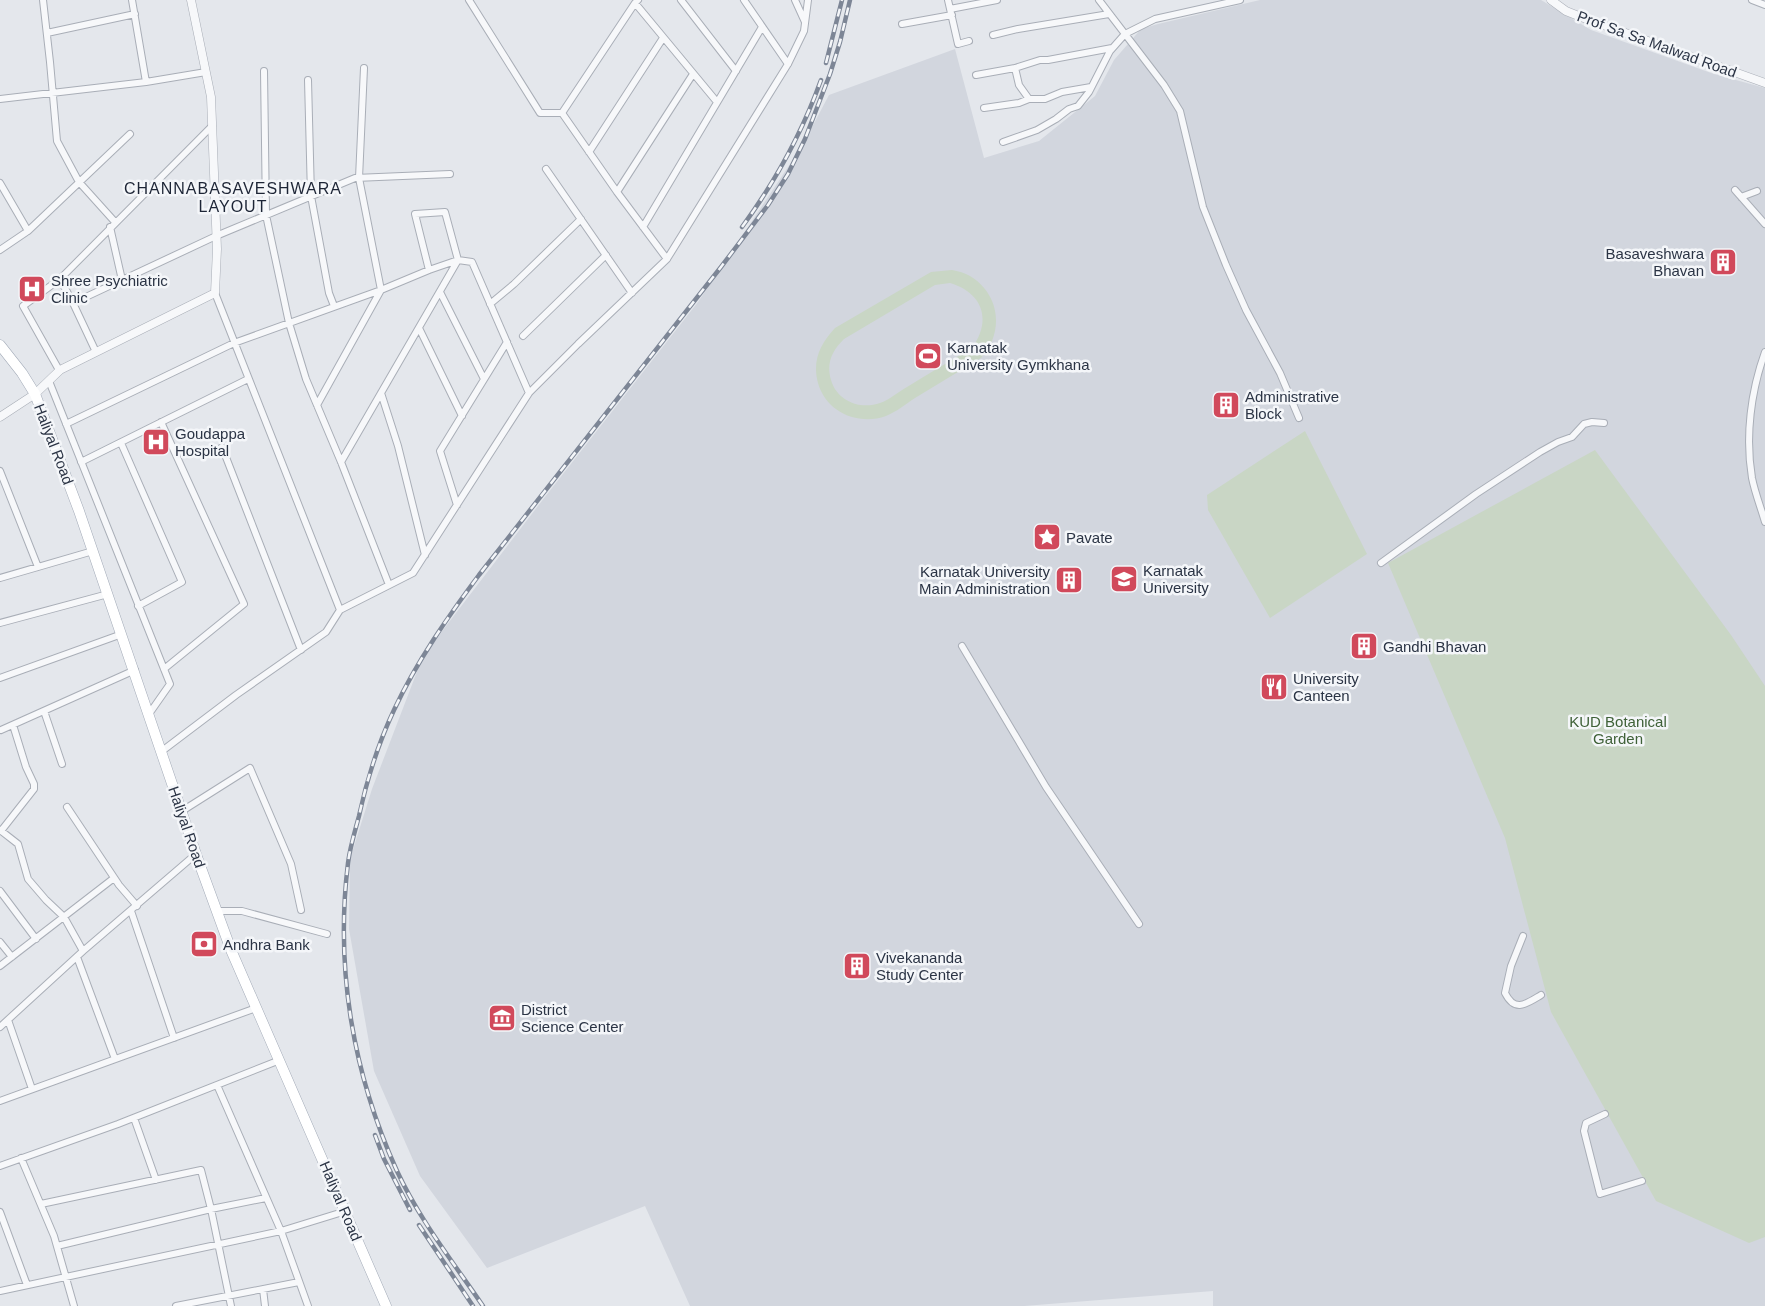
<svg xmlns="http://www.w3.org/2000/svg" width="1765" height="1306" font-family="Helvetica,sans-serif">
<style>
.built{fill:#d2d6de}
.green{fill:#c9d6c5;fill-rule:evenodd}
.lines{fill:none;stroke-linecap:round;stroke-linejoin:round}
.minor-casing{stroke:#a9aeb7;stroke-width:8}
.tertiary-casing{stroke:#a9aeb7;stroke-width:9}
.primary-casing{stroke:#a3abb8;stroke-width:11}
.minor{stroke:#f7f8fa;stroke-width:6}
.tertiary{stroke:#f7f8fa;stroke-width:8}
.primary{stroke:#fff;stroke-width:10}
.rail-casing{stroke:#7d8696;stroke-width:4.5}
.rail{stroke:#f4f6f9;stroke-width:2.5;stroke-dasharray:8;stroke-linecap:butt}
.labels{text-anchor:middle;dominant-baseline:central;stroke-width:5;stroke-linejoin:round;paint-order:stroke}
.street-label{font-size:15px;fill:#2b3445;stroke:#f4f6f9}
.poi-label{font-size:15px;fill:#2b3445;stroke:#f4f6f9;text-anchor:start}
.park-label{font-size:15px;fill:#3f6138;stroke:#f4f6f9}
.neighbourhood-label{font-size:16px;letter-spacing:1px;fill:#1d2536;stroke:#f4f6f9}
</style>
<rect width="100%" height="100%" fill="#e4e7ec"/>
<path class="built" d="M 1260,0 L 1541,0 L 1591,30 L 1714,74 L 1765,88 L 1765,1306 L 1213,1306 L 1213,1291 L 1024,1306 L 690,1306 L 645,1206 L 487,1268 L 420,1176 L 374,1071 L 349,929 L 350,859 L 372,789 L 423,656 L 541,502 L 698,302 L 802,146 L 829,95 L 955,49 L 984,158 L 1039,141 L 1095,96 L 1114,60 L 1141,29 L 1158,24 Z"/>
<path class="green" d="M 952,270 C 958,271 965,273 970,276 C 993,290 1002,316 992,341 C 990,347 985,353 981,358 C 959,371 937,385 915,398 C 906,404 896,412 886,416 C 858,426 826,412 818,383 C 812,361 820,344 835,328 L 931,272 ZM 950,283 C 983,293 992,320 972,348 C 950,361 928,374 907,387 C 898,392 889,400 880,403 C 860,410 837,401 831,380 C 826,363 832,351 844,339 L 935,285 Z
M 1305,431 L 1367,554 L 1270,618 L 1208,510 L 1207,495 Z
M 1595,450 L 1731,635 L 1765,686 L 1765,1237 L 1749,1243 L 1656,1201 L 1551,1012 L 1505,838 L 1388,563 Z"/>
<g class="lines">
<g class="minor-casing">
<path id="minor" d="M 43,0 L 50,62 L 57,141 L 79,182 L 115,222
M 132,0 L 146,82
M 469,0 L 540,113 L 562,113 L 635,3 L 638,0
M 681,0 L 736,71
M 744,0 L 788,64
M 795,0 L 805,22
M 948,0 L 958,44 L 969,41
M 1099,0 L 1125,34 L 1155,19 L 1240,0
M 1752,0 L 1765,5
M 635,3 L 717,102
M 950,9 L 997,0
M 902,24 L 952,15
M 47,33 L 135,14
M 993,35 L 1018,29 L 1109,14
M 1015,68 L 1019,85 L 1029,99
M 264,71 L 266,215 L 289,323 L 306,379 L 341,462 L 389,585
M 976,75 L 1015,68 L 1040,60 L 1048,60 L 1112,48
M 308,80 L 311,196 L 329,293 L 334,306
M 0,99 L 146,82 L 206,72
M 984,108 L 1019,103 L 1029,99 L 1045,99 L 1062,92 L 1091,87
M 562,113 L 617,192 L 667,259
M 1003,142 L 1037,130 L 1056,119 L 1069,109 L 1078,106 L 1089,92 L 1110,51 L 1125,34 L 1164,85 L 1180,111 L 1203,207 L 1226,265 L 1246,310 L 1280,373 L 1299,418
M 589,152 L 663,38
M 546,169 L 632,293
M 0,183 L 28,231 L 0,250
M 1735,190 L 1765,224
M 617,192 L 693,74
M 1741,197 L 1757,191
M 110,227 L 122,280
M 643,227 L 762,27
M 28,231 L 130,134
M 60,279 L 73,303 L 96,352
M 440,292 L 484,379
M 215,293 L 340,610
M 73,303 L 216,236 L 355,178 L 450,174
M 490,304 L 514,284 L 581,219
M 419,328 L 462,416
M 523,336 L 606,255
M 1765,352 C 1751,391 1745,436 1752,478 C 1755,493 1761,508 1765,522
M 59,370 L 23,306 L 60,279 L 212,126
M 49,381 L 170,684 L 149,714
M 381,393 L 398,446 L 425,555
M 317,405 L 381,290 L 359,178 L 364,68
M 161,422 L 244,604 L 164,669
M 66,424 L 234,343 L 381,290 L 429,270 L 458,260 L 472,262 L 529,393
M 121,443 L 182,582 L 138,606
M 222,447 L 301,650
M 81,462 L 248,379
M 341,462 L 458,260 L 445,212 L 415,214 L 429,270
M 0,471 L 38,567
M 457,505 L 440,451 L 507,342
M 1381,563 L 1476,494 L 1540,452 L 1558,442 L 1572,437 L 1584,424 L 1592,422 L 1604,423
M 0,578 L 93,551
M 0,623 L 108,594
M 962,646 L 1046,787 L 1139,924
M 0,678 L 122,634
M 44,711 L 62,764
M 1,730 L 135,670
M 162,751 L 236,695 L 326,632 L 340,610 L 413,573 L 529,393 L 578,344 L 667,259 L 788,64 L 804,31 L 808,0
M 67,807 L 119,885 L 137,906
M 182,811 L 250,768 L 291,864 L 301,910
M 0,830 L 18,844 L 28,879 L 46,900 L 64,917 L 83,951
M 1,831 L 34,789 L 34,784 L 26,767 L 13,725
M 0,891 L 36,939
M 131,911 L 174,1038
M 216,911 L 242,911 L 327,934
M 1523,936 L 1511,966 L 1505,993 C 1515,1013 1526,1004 1541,995
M 0,942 L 12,957
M 77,957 L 115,1059
M 0,966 L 114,878
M 8,1020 L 32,1089
M 0,1027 L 83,951 L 196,854
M 217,1085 L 281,1231 L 308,1306
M 0,1101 L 256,1008
M 1605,1114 L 1586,1123 L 1584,1131 L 1600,1194 L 1642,1181
M 134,1118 L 156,1180
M 21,1158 L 54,1236 L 74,1306
M 0,1166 L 118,1124 L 280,1060
M 41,1204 L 201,1170 L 211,1209 L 231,1306
M 0,1212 L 27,1285
M 57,1246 L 211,1209 L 266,1198
M 263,1289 L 265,1306
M 0,1291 L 281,1231 L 346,1211
M 176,1306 L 299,1282"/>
</g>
<g class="tertiary-casing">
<path id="tertiary" d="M 1551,0 L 1566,11 L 1581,17 L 1765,83
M 0,417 L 35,394 L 60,370 L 215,293 L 217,249 L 211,97 L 191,0"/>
</g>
<g class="primary-casing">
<path id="primary" d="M 0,345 L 22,373 L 35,394 L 79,511 L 197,857 L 231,950 L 386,1306"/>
</g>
<use href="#minor" class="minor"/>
<use href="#tertiary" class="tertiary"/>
<use href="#primary" class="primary"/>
<g class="rail-casing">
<path id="rail" d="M 826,63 L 842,0
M 742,227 C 775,182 802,133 821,80
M 375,1135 L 384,1159 L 410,1210
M 419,1225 L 473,1306
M 483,1306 C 453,1262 419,1219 397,1171 C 353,1074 335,969 348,863 C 350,847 355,831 359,816 C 367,779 378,744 394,710 C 417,661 447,618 479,575 L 721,267 L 768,205 L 788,174 L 805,139 L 830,74 L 840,42 L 850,0"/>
</g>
<use href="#rail" class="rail"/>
</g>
<defs>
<g id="building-square" transform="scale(1.4375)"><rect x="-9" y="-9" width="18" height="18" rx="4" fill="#d1495b" stroke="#f4f6f9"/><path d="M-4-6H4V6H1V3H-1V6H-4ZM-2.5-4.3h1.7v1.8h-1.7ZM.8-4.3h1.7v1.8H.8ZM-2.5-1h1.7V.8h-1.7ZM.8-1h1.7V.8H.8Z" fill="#fff"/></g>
<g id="hospital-square" transform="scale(1.4375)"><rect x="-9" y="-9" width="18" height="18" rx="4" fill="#d1495b" stroke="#f4f6f9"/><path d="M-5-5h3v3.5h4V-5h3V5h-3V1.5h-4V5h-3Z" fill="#fff"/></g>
<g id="stadium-square" transform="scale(1.4375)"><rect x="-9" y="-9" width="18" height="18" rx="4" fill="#d1495b" stroke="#f4f6f9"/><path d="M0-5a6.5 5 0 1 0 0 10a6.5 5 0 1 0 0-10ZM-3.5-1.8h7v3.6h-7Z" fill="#fff"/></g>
<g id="sight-square" transform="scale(1.4375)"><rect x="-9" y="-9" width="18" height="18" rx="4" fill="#d1495b" stroke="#f4f6f9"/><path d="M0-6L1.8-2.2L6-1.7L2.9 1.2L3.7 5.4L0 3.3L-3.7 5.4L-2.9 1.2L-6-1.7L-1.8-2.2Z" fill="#fff"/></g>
<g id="university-square" transform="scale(1.4375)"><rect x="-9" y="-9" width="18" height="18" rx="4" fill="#d1495b" stroke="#f4f6f9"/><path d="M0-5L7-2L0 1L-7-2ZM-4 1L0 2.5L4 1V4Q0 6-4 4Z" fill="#fff"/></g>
<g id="restaurant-square" transform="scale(1.4375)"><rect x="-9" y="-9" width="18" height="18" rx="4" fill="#d1495b" stroke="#f4f6f9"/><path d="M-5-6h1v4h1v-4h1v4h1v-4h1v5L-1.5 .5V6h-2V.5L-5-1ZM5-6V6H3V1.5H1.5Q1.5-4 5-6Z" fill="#fff"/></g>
<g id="bank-square" transform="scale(1.4375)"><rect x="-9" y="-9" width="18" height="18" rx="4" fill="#d1495b" stroke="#f4f6f9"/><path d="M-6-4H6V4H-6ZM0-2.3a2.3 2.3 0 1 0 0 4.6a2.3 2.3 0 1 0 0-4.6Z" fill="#fff"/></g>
<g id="museum-square" transform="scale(1.4375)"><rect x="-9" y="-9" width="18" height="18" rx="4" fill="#d1495b" stroke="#f4f6f9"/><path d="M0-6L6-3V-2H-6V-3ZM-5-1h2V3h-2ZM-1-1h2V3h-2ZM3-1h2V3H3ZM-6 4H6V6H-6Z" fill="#fff"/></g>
</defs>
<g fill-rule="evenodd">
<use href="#building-square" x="1723" y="262"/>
<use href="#hospital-square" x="32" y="289"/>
<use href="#stadium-square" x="928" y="356"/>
<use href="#building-square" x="1226" y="405"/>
<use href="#hospital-square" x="156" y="442"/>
<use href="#sight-square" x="1047" y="537"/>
<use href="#university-square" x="1124" y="579"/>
<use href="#building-square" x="1069" y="580"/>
<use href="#building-square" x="1364" y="646"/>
<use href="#restaurant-square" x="1274" y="687"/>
<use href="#bank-square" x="204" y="944"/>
<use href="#building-square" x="857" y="966"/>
<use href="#museum-square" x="502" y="1018"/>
</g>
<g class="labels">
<g class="street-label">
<text transform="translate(1657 44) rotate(20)">Prof Sa Sa Malwad Road</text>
<text transform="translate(54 444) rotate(69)">Haliyal Road</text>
<text transform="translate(187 827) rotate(71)">Haliyal Road</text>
<text transform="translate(341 1201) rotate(67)">Haliyal Road</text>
</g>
<g class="poi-label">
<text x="1704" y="253" text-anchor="end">Basaveshwara<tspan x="1704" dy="17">Bhavan</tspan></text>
<text x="51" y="280">Shree Psychiatric<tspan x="51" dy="17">Clinic</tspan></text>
<text x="947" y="347">Karnatak<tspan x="947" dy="17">University Gymkhana</tspan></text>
<text x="1245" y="396">Administrative<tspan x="1245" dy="17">Block</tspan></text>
<text x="175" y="433">Goudappa<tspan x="175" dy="17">Hospital</tspan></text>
<text x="1066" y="537">Pavate</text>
<text x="1143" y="570">Karnatak<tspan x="1143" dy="17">University</tspan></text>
<text x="1050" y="571" text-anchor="end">Karnatak University<tspan x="1050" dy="17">Main Administration</tspan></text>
<text x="1383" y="646">Gandhi Bhavan</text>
<text x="1293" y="678">University<tspan x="1293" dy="17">Canteen</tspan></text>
<text x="223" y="944">Andhra Bank</text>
<text x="876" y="957">Vivekananda<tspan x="876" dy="17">Study Center</tspan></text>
<text x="521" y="1009">District<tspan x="521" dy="17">Science Center</tspan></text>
</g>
<g class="park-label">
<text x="1618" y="721">KUD Botanical<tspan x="1618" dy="17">Garden</tspan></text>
</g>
<g class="neighbourhood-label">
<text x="233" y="188">CHANNABASAVESHWARA<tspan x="233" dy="18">LAYOUT</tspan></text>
</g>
</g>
</svg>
